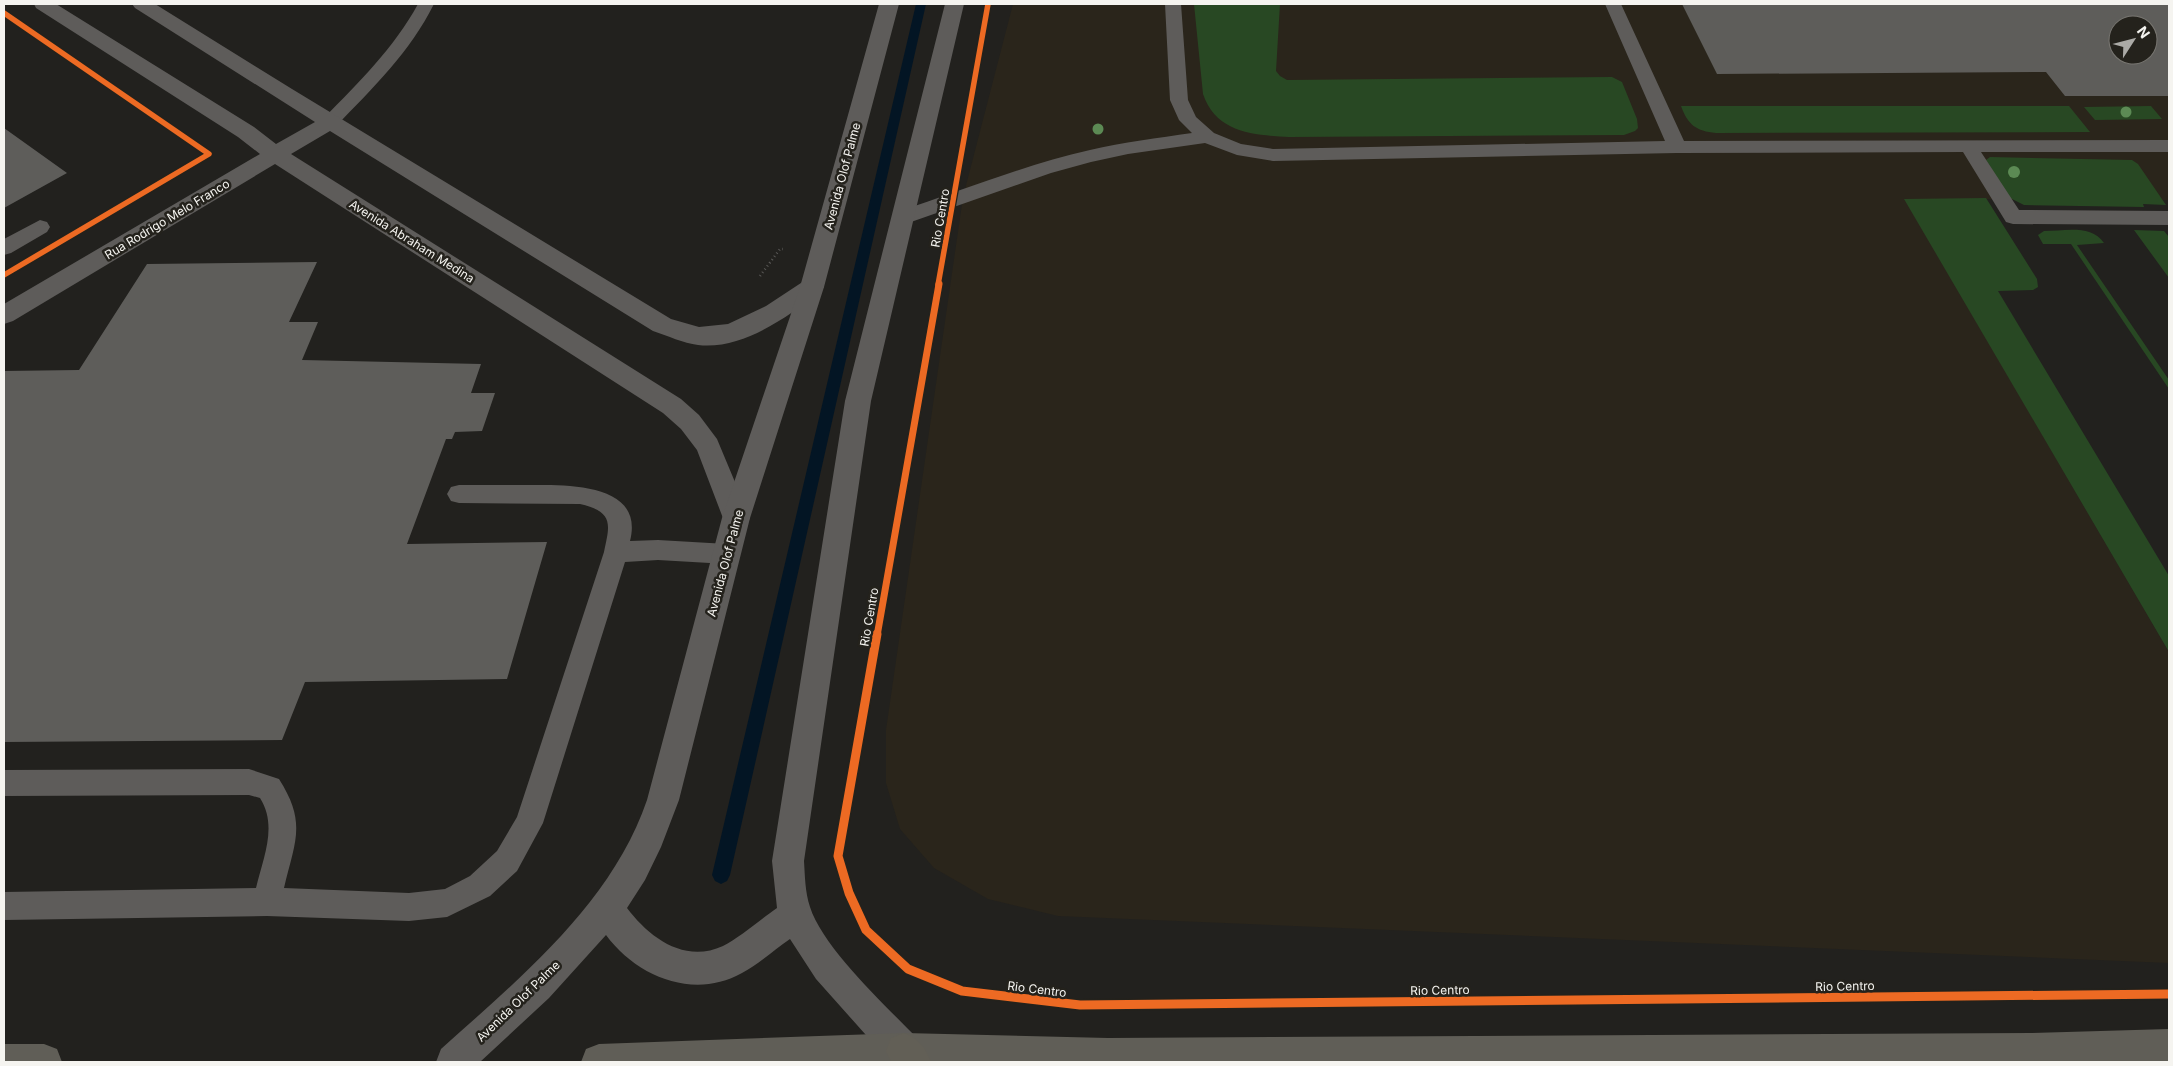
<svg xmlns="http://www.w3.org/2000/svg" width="2173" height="1066" font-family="Inter,sans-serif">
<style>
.built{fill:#2a251b;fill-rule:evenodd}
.green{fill:#284823}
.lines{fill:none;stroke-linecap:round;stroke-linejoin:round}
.stream{fill:#031524;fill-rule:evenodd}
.building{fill:#5e5d5a;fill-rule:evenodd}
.path{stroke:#5a5957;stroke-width:2.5;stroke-dasharray:1 3;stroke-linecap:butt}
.service{fill:#5e5c5a;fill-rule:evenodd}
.minor{fill:#5e5c5a;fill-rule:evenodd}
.tertiary{fill:#5e5c5a;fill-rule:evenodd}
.primary{fill:#605e57;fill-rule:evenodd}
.trunk{fill:#625f56;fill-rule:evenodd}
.cycleway-far2-casing{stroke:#24221c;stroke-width:8}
.cycleway-far1-casing{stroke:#24221c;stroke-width:10}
.cycleway-casing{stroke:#24221c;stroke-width:12}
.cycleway-far2{stroke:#ed6a23;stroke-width:5.5}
.cycleway-far1{stroke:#ed6a23;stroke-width:7}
.cycleway{stroke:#ed6a23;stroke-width:9}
.tree{fill:#5c8a54}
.labels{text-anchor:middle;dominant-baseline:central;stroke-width:5;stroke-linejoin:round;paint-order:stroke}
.street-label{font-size:12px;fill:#f5f4f0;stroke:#24221c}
</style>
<rect width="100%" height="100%" fill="#22211e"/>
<path class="built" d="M 1013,4 L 2169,4 L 2169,200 L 1905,199 L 2169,652 L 2169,963 L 1058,916 L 988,899 L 934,868 L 900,829 L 886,783 L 886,730 L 963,197 ZM 2118,25 L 2148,25 L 2148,55 L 2118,55 Z"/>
<path class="green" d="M 1194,4 L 1280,4 L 1276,71 L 1280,76 L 1287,80 L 1612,77 L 1622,82 L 1637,119 L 1638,128 L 1635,131 L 1624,135 L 1289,137 C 1254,135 1216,133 1203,94 Z
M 1681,106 L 2069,106 L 2090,132 L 1716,133 C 1696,131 1688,125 1681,106 Z
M 2151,106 L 2162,119 L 2095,120 L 2084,107 Z
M 1990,157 L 2132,160 L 2138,164 L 2166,205 L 2143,204 L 2144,207 L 2024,205 L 2010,198 L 1986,160 Z
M 1986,198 L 2037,279 L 2038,287 L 2033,290 L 1998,291 L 2169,576 L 2169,652 L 1904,199 Z
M 2134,230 L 2164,231 L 2169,237 L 2169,278 Z
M 2044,231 C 2065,231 2091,224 2104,243 L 2077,245 L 2169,380 L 2169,389 L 2071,244 L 2043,244 L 2038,235 Z"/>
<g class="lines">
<path class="stream" d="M 916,4 L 926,4 L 730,875 L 727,881 L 721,884 L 715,881 L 712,875 Z"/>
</g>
<path class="building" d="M 1682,4 L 2169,4 L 2169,96 L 2065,96 L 2046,72 L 1717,74 ZM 2118,25 L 2148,25 L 2148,55 L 2118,55 Z
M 4,128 L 67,173 L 4,208 Z
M 317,262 L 289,322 L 318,322 L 302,360 L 481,364 L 471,393 L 495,393 L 482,431 L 455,432 L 452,439 L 446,439 L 407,544 L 547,542 L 507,679 L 305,682 L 282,740 L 4,742 L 4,371 L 79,370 L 147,264 Z"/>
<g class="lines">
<path class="path" d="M 760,276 L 780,249 L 783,249"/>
<path class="service" d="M 418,4 L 434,4 C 410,52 373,88 336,126 L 330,128 L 324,126 L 321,122 L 324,118 C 359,82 394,48 418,4 Z
M 1165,4 L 1181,4 L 1188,100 L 1196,117 L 1214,133 L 1241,144 L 1273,149 L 1665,141 L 1605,4 L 1621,4 L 1684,141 L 2169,140 L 2169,152 L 1981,152 L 2019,210 L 2169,211 L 2169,225 L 2013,224 L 2006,222 L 1963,152 L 1677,153 L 1273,161 L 1237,155 L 1205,143 L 1128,154 L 1091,162 L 1051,173 L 911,222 L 904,224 L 897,222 L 894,217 L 897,212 C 961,191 1024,165 1090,150 C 1123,142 1158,138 1192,133 L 1179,120 L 1170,100 Z
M 40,220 L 47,222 L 50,227 L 47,232 L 11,253 L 4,255 L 4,239 Z
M 459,485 C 482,485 505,485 528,485 C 565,485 645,482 630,541 L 658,540 L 727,544 L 735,547 L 739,554 L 735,561 L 727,564 L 658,560 L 625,562 L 543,823 L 517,871 L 490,896 L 447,917 L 409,921 L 267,916 L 4,920 L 4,892 L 256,888 C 263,858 278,826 260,798 L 249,795 L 4,796 L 4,770 L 249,769 L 279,779 C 307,823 295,841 284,888 L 409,893 L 445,889 L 470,876 L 497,851 L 517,817 L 604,552 C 610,524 614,512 580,504 L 459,503 L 451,501 L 447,494 L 451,487 Z"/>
<path class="minor" d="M 34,4 L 56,4 L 254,127 L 276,144 L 315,122 L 135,8 L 132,4 L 155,4 L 292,89 L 671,319 L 699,327 L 728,324 L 766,306 L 804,281 L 812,279 L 820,281 L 824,287 L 820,293 C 786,317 743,350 698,345 C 683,343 668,336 653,331 L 330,131 L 291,154 L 681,399 L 699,415 L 717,439 L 750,518 L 746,526 L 736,529 L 726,526 L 697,450 L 681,429 L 663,413 L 275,164 L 13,321 L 4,324 L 4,304 L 260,154 L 238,137 L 36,8 Z"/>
<path class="tertiary" d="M 879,4 L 899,4 L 824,287 L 750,518 L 679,800 L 661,847 L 645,880 L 627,908 C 649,937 684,964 723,946 C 739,938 761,919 777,908 L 772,861 L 845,401 L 945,4 L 964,4 L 871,401 L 804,861 C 805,876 805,892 810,907 C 823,948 886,1006 917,1038 L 922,1051 L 917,1062 L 890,1062 L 816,979 L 790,939 C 774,950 759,964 742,973 C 694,1000 637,977 606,935 L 549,998 L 480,1062 L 436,1062 L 441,1049 C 520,978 612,903 647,800 L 722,518 L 800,287 Z"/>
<path class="primary" d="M 2169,1029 L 2169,1062 L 581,1062 L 586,1049 L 599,1044 L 904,1033 L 1108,1038 L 2031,1033 Z
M 4,1044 L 44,1044 L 57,1049 L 62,1062 L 4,1062 Z"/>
<path class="trunk" d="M 904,1033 C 919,1039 925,1047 931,1062 L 891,1062 L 886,1051 L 891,1038 Z"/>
<g class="cycleway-far2-casing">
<path id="cycleway-far2" d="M 4,13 L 209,154 L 4,275
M 938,285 L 988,4"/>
</g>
<g class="cycleway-far1-casing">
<path id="cycleway-far1" d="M 877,636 L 939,284"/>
</g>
<g class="cycleway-casing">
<path id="cycleway" d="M 877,634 L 838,856 L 849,893 L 866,930 L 908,969 L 962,991 L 1080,1005 L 2169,994"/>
</g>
<use href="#cycleway-far2" class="cycleway-far2"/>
<use href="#cycleway-far1" class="cycleway-far1"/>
<use href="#cycleway" class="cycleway"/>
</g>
<g class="tree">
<circle cx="2126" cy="112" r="5.5"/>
<circle cx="1098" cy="129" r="5.5"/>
<circle cx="2014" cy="172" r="6"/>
</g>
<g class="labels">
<g class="street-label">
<text transform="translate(842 176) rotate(-75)">Avenida Olof Palme</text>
<text transform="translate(940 218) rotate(-80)">Rio Centro</text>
<text transform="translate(167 219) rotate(-31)">Rua Rodrigo Melo Franco</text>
<text transform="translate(412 241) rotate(32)">Avenida Abraham Medina</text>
<text transform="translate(725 563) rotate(-75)">Avenida Olof Palme</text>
<text transform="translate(869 617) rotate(-80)">Rio Centro</text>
<text transform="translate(1845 986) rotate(-1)">Rio Centro</text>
<text transform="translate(1037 989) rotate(7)">Rio Centro</text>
<text transform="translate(1440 990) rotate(-1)">Rio Centro</text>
<text transform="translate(518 1001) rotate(-44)">Avenida Olof Palme</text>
</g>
</g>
<rect width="2173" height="1066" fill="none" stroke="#f5f4f0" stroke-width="10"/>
<g transform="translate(2133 40) rotate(54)"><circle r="24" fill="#24221c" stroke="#787671"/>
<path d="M0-4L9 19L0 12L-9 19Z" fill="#abaaa6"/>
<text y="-8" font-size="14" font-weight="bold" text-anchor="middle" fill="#f5f4f0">N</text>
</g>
</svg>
